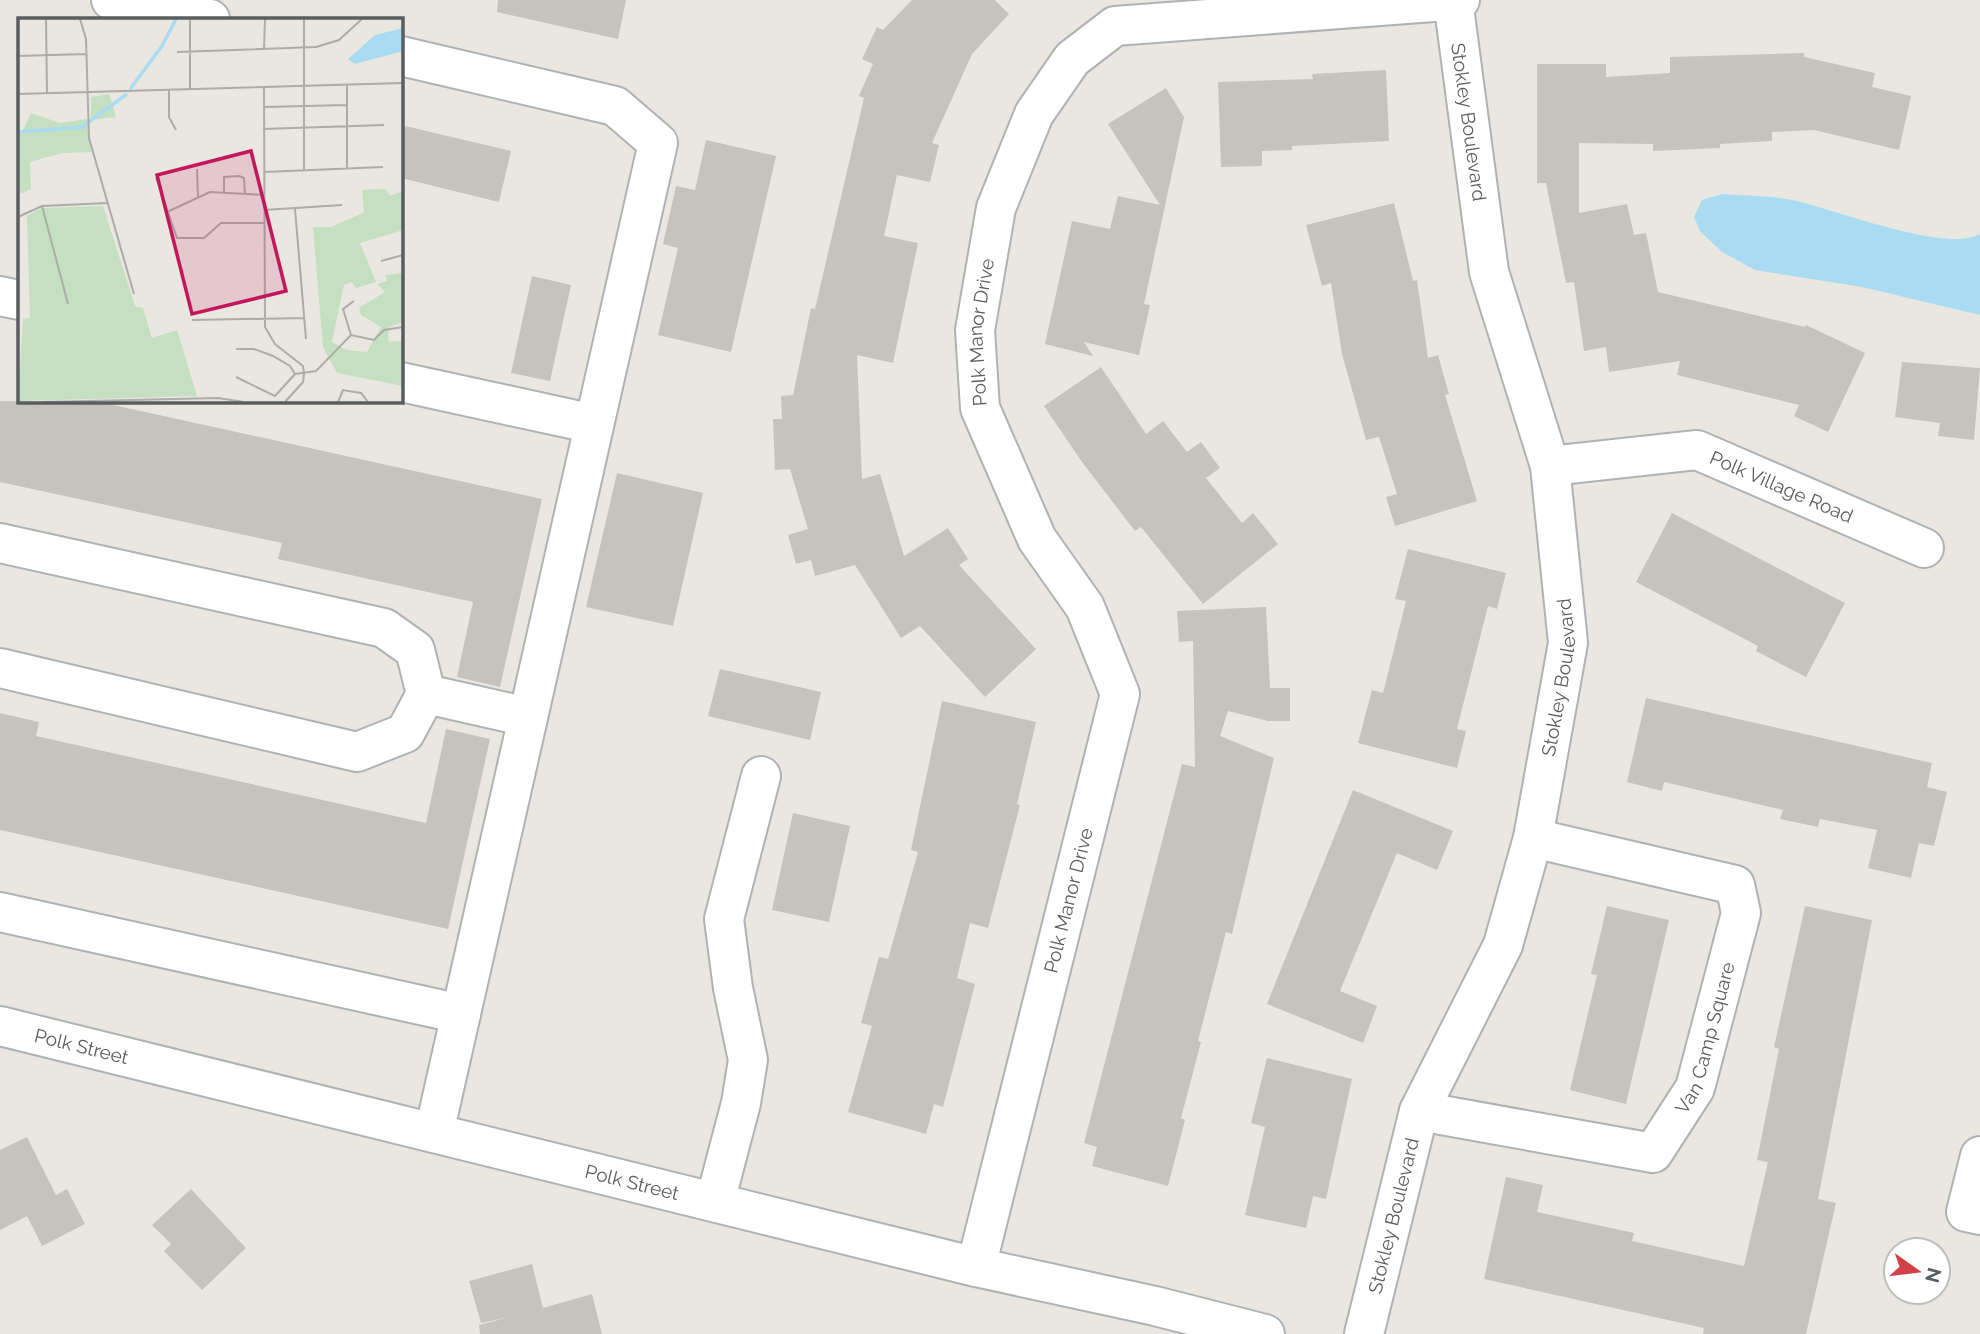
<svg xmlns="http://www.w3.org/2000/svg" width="1980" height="1334" font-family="Raleway,sans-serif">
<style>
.water{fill:#a9dcf3}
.building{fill:#c6c2be}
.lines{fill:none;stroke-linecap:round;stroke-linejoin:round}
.minor-casing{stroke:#afb2b5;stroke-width:42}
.minor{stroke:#fff;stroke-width:38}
.labels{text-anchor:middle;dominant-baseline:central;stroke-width:6;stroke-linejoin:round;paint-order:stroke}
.street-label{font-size:19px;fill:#5a5d60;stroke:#fff}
.inset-river{fill:none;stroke:#a9dcf3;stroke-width:3.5}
.inset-road{fill:none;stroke:#acaca9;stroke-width:2}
.view{fill:#c2185b;fill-opacity:0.15;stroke:#c2185b;stroke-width:3.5}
.inset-edge{fill:none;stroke:#5a5d60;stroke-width:3.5}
</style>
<rect width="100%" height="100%" fill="#eae7e1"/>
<path class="water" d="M 1722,194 C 1744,196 1769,195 1792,200 C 1832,208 1946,254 1980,234 L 1980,315 L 1862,287 L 1755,270 L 1722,252 L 1700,231 L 1694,217 L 1702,200 Z"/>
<path class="building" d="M 498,0 L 626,0 L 618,39 L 497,12 Z
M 912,0 L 995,0 L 1009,14 L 972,54 L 932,143 L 939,145 L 930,182 L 897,175 L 884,236 L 918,243 L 893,363 L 857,355 L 862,479 L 880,474 L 904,556 L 948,528 L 968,559 L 959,565 L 1036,649 L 985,697 L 920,626 L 901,638 L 855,565 L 815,576 L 811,560 L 796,564 L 788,535 L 808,529 L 790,469 L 775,470 L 773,419 L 782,419 L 781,396 L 793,395 L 811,308 L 815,309 L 864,98 L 859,96 L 873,64 L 862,59 L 877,27 L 883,30 Z
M 1804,53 L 1804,57 L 1875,73 L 1872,87 L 1911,96 L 1899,150 L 1814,130 L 1772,132 L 1772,141 L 1720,144 L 1720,148 L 1653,151 L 1653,144 L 1579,143 L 1579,213 L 1627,204 L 1634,235 L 1646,233 L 1658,292 L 1805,327 L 1806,325 L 1865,353 L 1828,432 L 1794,416 L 1799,405 L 1677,375 L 1680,361 L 1609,372 L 1606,347 L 1584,351 L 1574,282 L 1566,283 L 1546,183 L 1537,183 L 1537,64 L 1606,64 L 1606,77 L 1670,73 L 1670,57 Z
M 1386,70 L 1389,141 L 1292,146 L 1292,150 L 1262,151 L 1262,166 L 1221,167 L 1218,82 L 1313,79 L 1312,74 Z
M 1166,88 L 1184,117 L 1144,304 L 1150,305 L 1139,355 L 1084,342 L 1093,356 L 1045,344 L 1072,221 L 1110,229 L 1118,196 L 1160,205 L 1108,124 Z
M 401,125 L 511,151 L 499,202 L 401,178 Z
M 706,140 L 776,156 L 731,352 L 658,335 L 678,248 L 663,244 L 676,186 L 695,190 Z
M 1394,203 L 1413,281 L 1417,280 L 1428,358 L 1438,355 L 1449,394 L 1445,395 L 1477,501 L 1395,526 L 1386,497 L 1397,494 L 1379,437 L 1366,440 L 1342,354 L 1331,283 L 1322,286 L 1306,225 Z
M 532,276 L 571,285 L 550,381 L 511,373 Z
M 1902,362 L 1980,368 L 1974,440 L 1938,436 L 1940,423 L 1895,417 Z
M 1101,367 L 1146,434 L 1163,421 L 1187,452 L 1201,442 L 1220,468 L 1206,478 L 1242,523 L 1253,513 L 1278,544 L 1203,604 L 1141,527 L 1135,531 L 1082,462 L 1044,406 Z
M 0,401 L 95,401 L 542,499 L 500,687 L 457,677 L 473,602 L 278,559 L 282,543 L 0,482 Z
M 617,473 L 703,493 L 673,626 L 586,607 Z
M 1672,513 L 1845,603 L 1806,677 L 1756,651 L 1758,646 L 1636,582 Z
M 1408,549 L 1506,573 L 1497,609 L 1488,606 L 1457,729 L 1466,731 L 1457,768 L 1358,743 L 1372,690 L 1383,693 L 1406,601 L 1395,599 Z
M 1266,607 L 1270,688 L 1290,688 L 1290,721 L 1268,721 L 1228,711 L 1220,736 L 1274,758 L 1232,934 L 1226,932 L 1198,1041 L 1201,1042 L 1181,1118 L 1185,1120 L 1168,1186 L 1092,1166 L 1097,1147 L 1084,1143 L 1182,764 L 1195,767 L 1193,641 L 1179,642 L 1177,611 Z
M 720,669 L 821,692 L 810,740 L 708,716 Z
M 1646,698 L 1932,763 L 1927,787 L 1947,792 L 1934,846 L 1919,843 L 1911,878 L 1868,868 L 1877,830 L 1820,819 L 1818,827 L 1780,819 L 1783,810 L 1664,782 L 1662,791 L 1627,782 Z
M 942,701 L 1036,722 L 1017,804 L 1020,805 L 988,928 L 970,923 L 957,978 L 975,984 L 943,1107 L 934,1104 L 926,1134 L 848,1112 L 872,1026 L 861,1023 L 879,957 L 888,959 L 918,852 L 911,850 Z
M 0,713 L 39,722 L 36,736 L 426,823 L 446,729 L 490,739 L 448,929 L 0,830 Z
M 1353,790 L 1453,831 L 1437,870 L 1397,853 L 1340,991 L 1377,1006 L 1363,1043 L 1267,1004 Z
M 793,813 L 850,826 L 829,922 L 772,910 Z
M 1607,906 L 1669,920 L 1626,1104 L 1570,1090 L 1597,975 L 1591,974 Z
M 1805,906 L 1872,920 L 1818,1199 L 1836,1203 L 1806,1334 L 1703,1334 L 1704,1328 L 1484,1279 L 1506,1177 L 1543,1185 L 1537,1212 L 1634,1233 L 1632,1241 L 1744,1266 L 1768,1162 L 1757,1160 L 1779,1049 L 1774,1047 Z
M 1267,1058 L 1352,1079 L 1326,1199 L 1313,1196 L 1306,1228 L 1245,1215 L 1265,1127 L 1251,1123 Z
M 27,1137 L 56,1195 L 67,1189 L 85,1224 L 42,1246 L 27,1216 L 0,1230 L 0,1150 Z
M 191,1189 L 246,1248 L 202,1290 L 164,1251 L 171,1244 L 152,1225 Z
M 532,1264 L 543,1308 L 592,1294 L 602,1334 L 480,1334 L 479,1325 L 510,1317 L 481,1323 L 469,1281 Z"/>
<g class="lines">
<g class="minor-casing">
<g id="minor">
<path d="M 111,0 L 210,19"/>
<path d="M 401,56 L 615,106 L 658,143 L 434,1133"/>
<path d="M 0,296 L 19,300"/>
<path d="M 401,382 L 594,424"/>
<path id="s1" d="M 1550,466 L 1697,450 L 1924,548"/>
<path d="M 0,543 L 384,628 L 415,650 L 426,694 L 405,733 L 357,752 L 0,668"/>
<path d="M 426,694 L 528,717"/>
<path d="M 0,912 L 461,1014"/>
<path id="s2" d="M 0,1026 L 976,1267 L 1155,1306 L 1265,1334"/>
<path id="s3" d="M 1419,1111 L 1653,1153 L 1695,1088 L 1741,913 L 1735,885 L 1533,838"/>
<path d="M 1980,1156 L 1966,1212 L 1980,1215"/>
<path d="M 715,1202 L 741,1103 L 748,1060 L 733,988 L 724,919 L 761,776"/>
<path id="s4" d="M 976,1267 L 1120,694 L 1085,607 L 1037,539 L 980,408 L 975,330 L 996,208 L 1034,114 L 1072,59 L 1115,26 L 1460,0"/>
<path id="s5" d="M 1364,1334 L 1419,1111 L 1503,945 L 1533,838 L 1568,643 L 1550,466 L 1489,272 L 1453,0"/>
</g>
</g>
<use href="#minor" class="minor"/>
</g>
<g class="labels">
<g class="street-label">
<text transform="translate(1469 122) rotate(82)">Stokley Boulevard</text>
<text stroke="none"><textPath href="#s4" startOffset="987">Polk Manor Drive</textPath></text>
<text stroke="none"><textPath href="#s1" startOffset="240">Polk Village Road</textPath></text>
<text stroke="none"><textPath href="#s5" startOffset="690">Stokley Boulevard</textPath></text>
<text stroke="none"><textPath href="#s4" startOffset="378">Polk Manor Drive</textPath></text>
<text stroke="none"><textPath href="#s3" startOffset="366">Van Camp Square</textPath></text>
<text stroke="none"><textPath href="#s2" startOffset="84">Polk Street</textPath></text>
<text stroke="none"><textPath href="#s2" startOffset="651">Polk Street</textPath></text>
<text stroke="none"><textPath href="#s5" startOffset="122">Stokley Boulevard</textPath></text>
</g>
</g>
<g transform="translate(18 18)">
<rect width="385" height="385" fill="#eae7e1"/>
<path d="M 91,76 L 98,99 L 73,102 L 73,79 ZM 13,95 L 42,105 L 69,101 L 74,134 L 44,135 L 12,144 L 13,171 L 5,175 L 0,174 L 0,113 L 5,112 ZM 367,171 L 372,178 L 385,173 L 385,212 L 342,225 L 358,264 L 338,270 L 334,264 L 326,267 L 314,324 L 329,332 L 349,334 L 363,309 L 343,297 L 341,290 L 367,274 L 359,266 L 369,263 L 367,257 L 385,255 L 385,304 L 371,309 L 370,316 L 371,324 L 385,323 L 385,368 L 319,355 L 305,329 L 295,209 L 313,209 L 338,198 L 346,194 L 344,172 ZM 85,188 L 117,288 L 125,290 L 134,320 L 159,312 L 179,378 L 0,383 L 5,301 L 12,300 L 9,198 L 24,190 Z" fill="#c5dfc1"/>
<path d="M 385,10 L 385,33 L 337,46 L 330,41 L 357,17 Z" fill="#a9dcf3"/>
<path class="inset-river" d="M 112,71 L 144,28 L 158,1M 0,114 L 64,109 L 109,76"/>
<path class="inset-road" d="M 28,1 L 29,75M 62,1 L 68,21 L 71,120 L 116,276M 286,1 L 286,152M 246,31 L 247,1M 159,34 L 298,29 L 321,22 L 344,1M 0,38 L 68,36M 246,70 L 247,309 L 257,326 L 285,348 L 286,356 L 285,364 L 267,384M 151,72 L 151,99 L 158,112M 172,72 L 172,1M 0,76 L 385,65M 246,89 L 329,87M 245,111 L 366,107M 179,151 L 180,179M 329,151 L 329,67M 246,154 L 365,149M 138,160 L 159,220 L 186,220 L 203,205 L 246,205M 206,174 L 206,159 L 221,158 L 226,160 L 227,177M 24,188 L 50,286M 277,191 L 288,321M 246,192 L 324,187M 149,194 L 192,174 L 246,177M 0,199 L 24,188 L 90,185M 363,243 L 385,237M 174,302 L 286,300M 333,317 L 325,291 L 336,283M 218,331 L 236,331 L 255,338 L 272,348 L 277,356M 277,356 L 298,353 L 333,317 L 356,322 L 366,312 L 385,309M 218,359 L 257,378 L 277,356M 25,384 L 200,380 L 226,384M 320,384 L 325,372 L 343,375 L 350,384"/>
<path class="view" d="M 233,133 L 268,273 L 174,296 L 139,157 Z"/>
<rect width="385" height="385" class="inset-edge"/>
</g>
<g transform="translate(1917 1271) rotate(104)"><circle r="33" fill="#ffffff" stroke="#bdbebf" stroke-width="2"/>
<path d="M0-5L12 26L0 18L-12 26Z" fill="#d14148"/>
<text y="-10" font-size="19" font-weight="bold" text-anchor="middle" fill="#5a5d60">N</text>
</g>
</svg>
